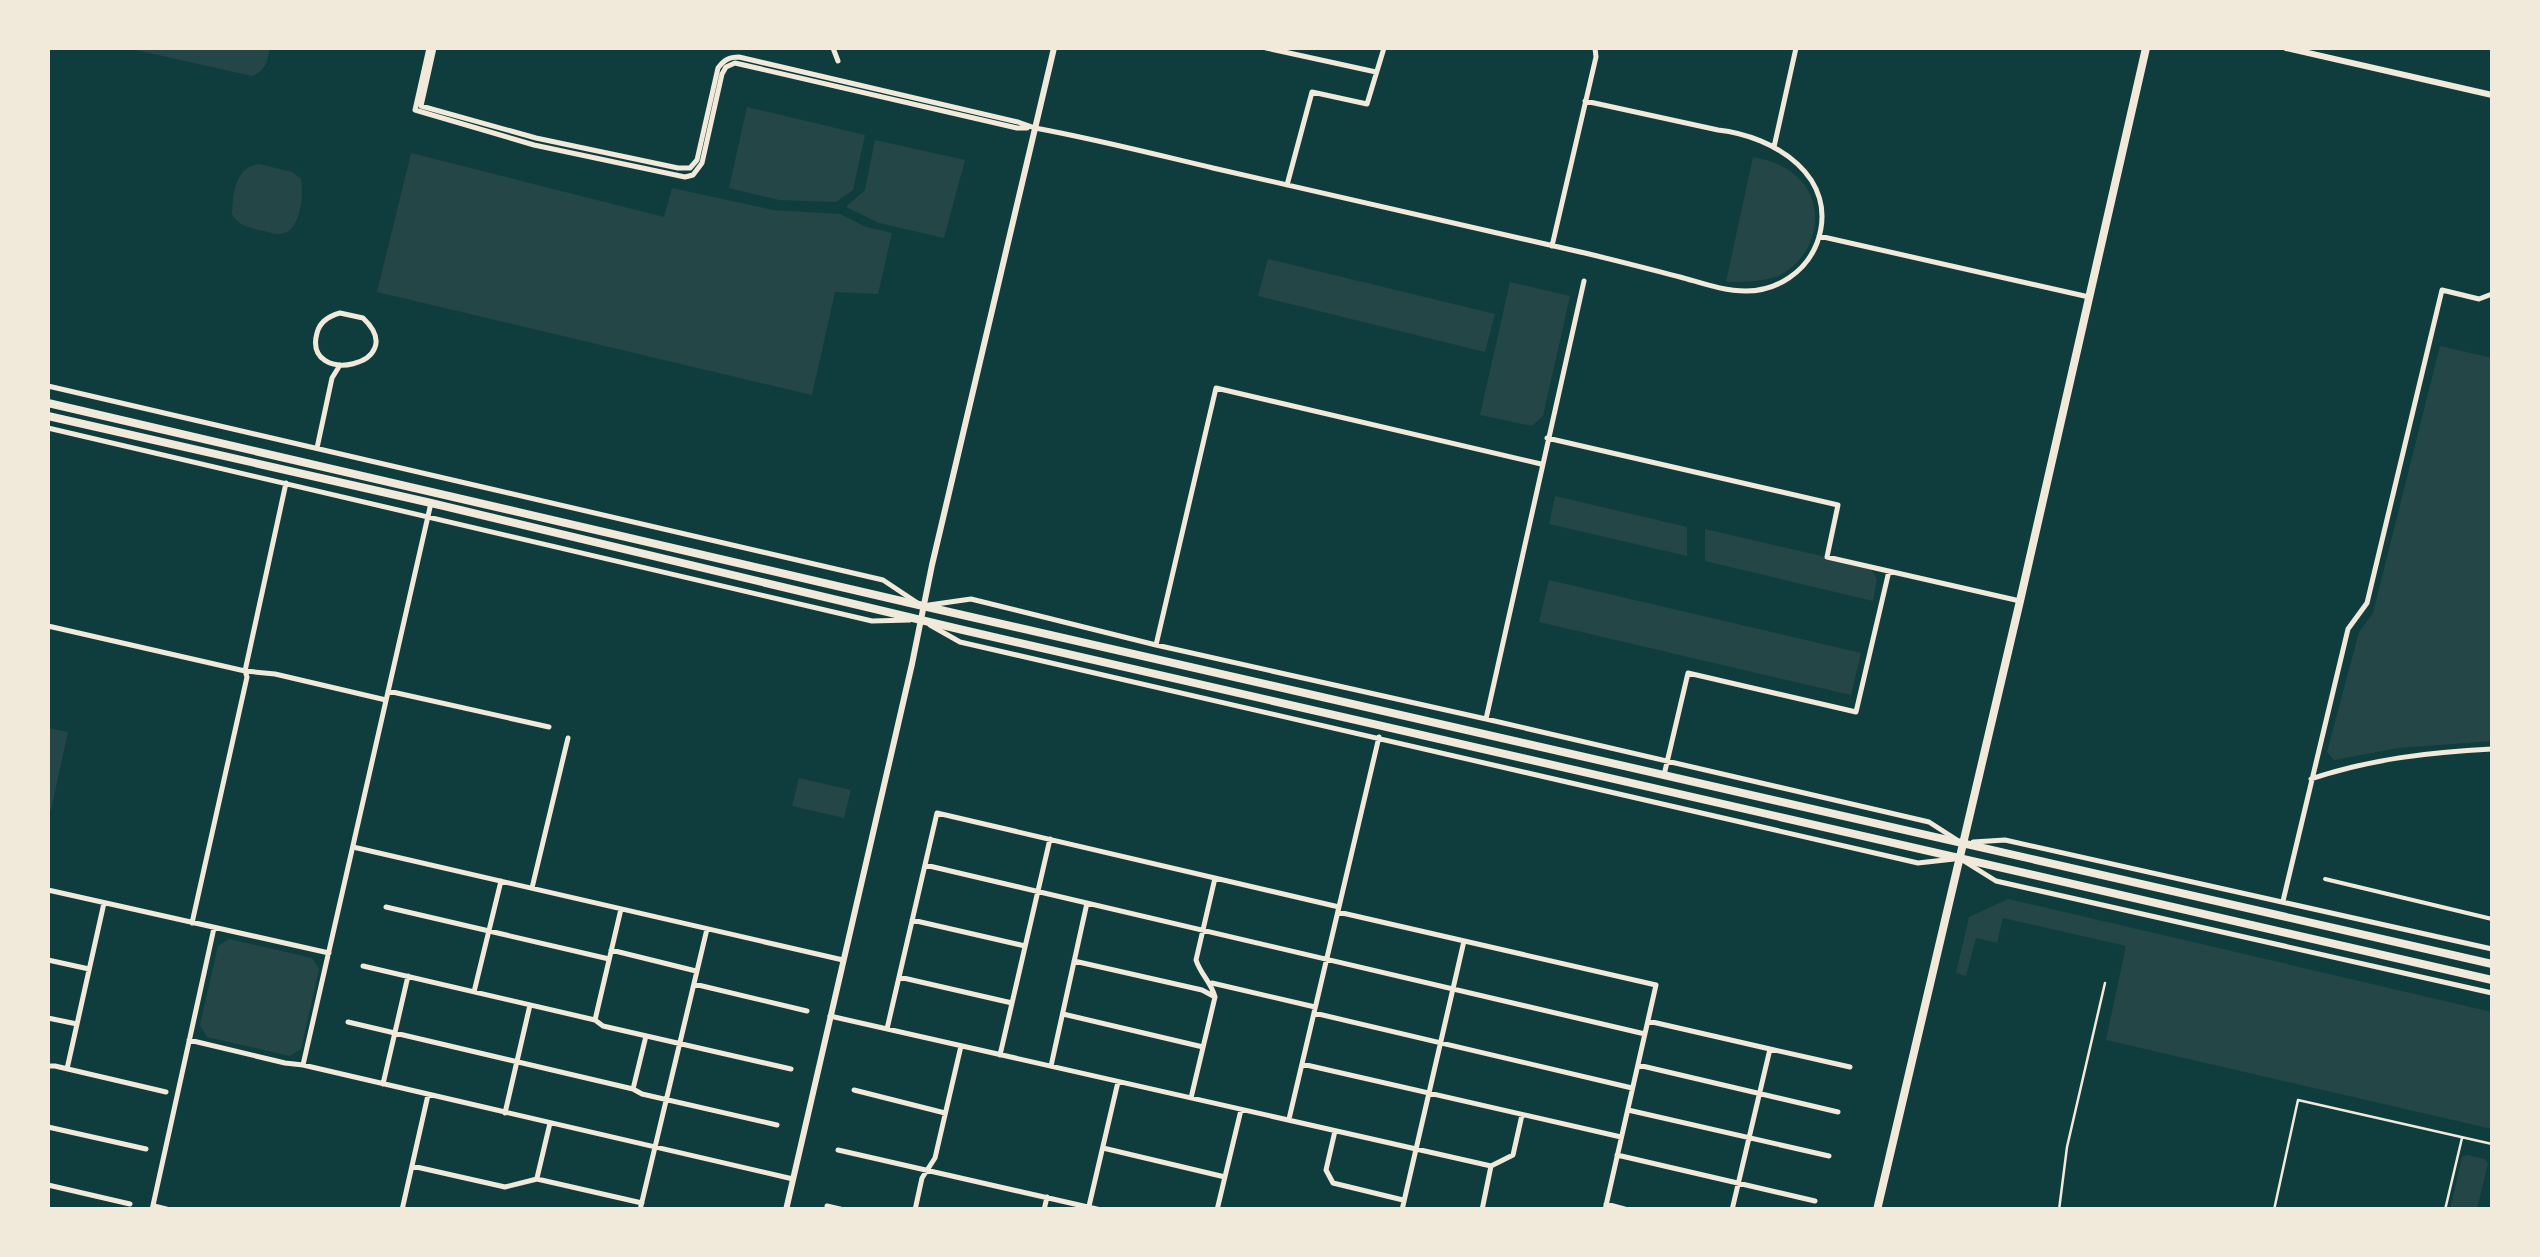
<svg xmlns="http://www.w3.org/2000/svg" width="2540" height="1257" font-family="'PT Sans',sans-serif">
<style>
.green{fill:#244646}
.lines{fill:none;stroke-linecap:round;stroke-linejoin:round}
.service{stroke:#f1e9da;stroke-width:2.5}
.pedestrian{stroke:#f1e9da;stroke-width:4}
.minor{stroke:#f1e9da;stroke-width:5}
.tertiary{stroke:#f1e9da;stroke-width:6}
.primary{stroke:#f1e9da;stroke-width:8}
</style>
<rect width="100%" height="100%" fill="#0f3d3e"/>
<path class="green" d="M 127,48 L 270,48 C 267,61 266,71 252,76 Z
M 747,107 L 865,135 L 853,190 L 836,202 L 779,200 L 729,188 Z
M 875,140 L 965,160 L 944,238 L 879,223 L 846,207 L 865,190 Z
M 411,153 L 664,217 L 672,188 L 773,210 L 840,214 L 866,227 L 892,233 L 878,294 L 835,292 L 812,395 L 377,292 Z
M 1753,157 C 1774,161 1794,169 1806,187 C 1826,218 1811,259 1780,275 C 1765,282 1742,282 1726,282 Z
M 259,164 L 292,172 L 301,179 C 304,193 301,227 285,233 C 277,236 268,232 260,230 C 247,227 239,226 232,214 C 233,194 235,167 259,164 Z
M 1268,259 L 1495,314 L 1485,352 L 1258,296 Z
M 1510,282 L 1570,296 L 1543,416 L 1532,426 L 1480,415 Z
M 2440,346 L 2492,358 L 2492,741 L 2398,748 L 2334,760 L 2327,752 L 2359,632 L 2373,613 Z
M 1555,496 L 1687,527 L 1687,556 L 1549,524 Z
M 1705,529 L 1869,567 L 1877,579 L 1873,601 L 1705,561 Z
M 1549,580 L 1861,653 L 1851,695 L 1539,622 Z
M 48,728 L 68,732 L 51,810 L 48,809 Z
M 799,778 L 851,790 L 844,818 L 792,806 Z
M 2008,899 L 2492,1012 L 2492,1129 L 2106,1040 L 2126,946 L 2003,918 L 1997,943 L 1976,938 L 1966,976 L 1956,973 L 1969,917 Z
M 229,939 L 312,958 L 319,969 L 301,1049 L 290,1056 L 207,1037 L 200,1025 L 218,946 Z
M 2467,1155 L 2485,1159 L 2488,1163 L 2477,1209 L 2450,1209 L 2462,1157 Z"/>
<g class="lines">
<path class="service" d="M 2059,1210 L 2067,1147 L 2105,983
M 2274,1210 L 2298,1100 L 2492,1144
M 2445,1210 L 2462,1138"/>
<path class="pedestrian" d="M 2325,879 L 2492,919"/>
<path class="minor" d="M 429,48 L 415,110 L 534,145 L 685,177 L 693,175 L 702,163 L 722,74 L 726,67 L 735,63 L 1017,128 L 1027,128
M 434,48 L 421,106 L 536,138 L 678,168 L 690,168 L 697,160 L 718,68 C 724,60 729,57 739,57 L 1018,122 L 1035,128 C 1095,139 1154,154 1213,168 C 1334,196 1455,224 1576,251 C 1611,259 1645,268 1680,277 C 1702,283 1723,291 1746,291 C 1777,291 1806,272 1817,243 C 1841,177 1774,136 1718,130 L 1585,101
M 833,48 L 838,61
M 1266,48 L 1376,72
M 1774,147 L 1796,48
M 1287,185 L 1312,92 L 1367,104 L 1384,48
M 1819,236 L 2089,297
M 1552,246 L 1596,57 L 1595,48
M 340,313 L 363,318 C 413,365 302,388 317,333 C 320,321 329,316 340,313 Z
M 48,386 L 883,580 L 919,604
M 48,428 L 872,621 L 910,620
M 1547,438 L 1838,505 L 1827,557 L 2020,601
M 317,448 L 332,378 L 340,365
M 929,605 L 971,599 L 1156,645 L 1486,719 L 1929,822 L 1957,840
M 930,625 L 960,642 L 1918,863 L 1954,859
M 48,626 L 245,671 L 275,674 L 386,700
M 1156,645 L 1216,388 L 1541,464
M 388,691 L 549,727
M 1486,719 L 1584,281
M 1664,775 L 1688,673 L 1856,712 L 1889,571
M 2311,779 C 2370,759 2431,752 2492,749
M 1973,842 L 2005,840 L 2492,949
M 353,847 L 843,960
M 1964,861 L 1996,881 L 2492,993
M 925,865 L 1645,1034
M 532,888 L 568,738
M 48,890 L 329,953
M 2283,901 L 2348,629 L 2367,603 L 2442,290 L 2479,299 L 2492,294
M 386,907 L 609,959
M 1338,912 L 1656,985 L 1605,1210
M 912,920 L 1025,946
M 192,923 L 247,677 L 245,671 L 286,483
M 611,950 L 696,971
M 48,960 L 89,969
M 1074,961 L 1202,990 L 1215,997
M 363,966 L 595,1020 L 603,1026 L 791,1069
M 899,977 L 1012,1003
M 1212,983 L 1315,1007
M 694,984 L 807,1011
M 474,992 L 501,881
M 1314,1013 L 1632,1088
M 1063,1014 L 1203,1047
M 830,1016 L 1491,1166 L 1482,1210
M 48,1018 L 77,1024
M 595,1020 L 621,909
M 1648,1021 L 1770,1049 L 1732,1210
M 348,1022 L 633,1089 L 646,1036
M 887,1029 L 937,813 L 1339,907
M 189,1040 L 285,1063 L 303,1065 L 793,1179
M 1770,1049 L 1850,1067
M 1000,1055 L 1050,839
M 1302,1064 L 1621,1137
M 303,1065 L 431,503
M 1638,1065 L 1838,1112
M 48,1066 L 55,1066 L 166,1092
M 1051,1066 L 1087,903
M 67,1069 L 104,903
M 383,1084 L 408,976
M 633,1089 L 642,1094 L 777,1125
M 854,1090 L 945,1113
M 1191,1098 L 1215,997 C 1211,982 1201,975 1196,960 L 1215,878
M 1628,1110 L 1829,1156
M 505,1113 L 530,1005
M 1289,1119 L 1379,737
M 48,1127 L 146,1149
M 1335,1131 L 1326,1170 L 1333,1183 L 1403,1200
M 1103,1148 L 1225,1177
M 838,1150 L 1101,1210
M 1617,1155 L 1815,1201
M 412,1166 L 505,1187 L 537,1179 L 642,1203
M 1491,1166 L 1513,1155 L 1522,1115
M 537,1178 L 550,1123
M 48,1185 L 130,1204
M 1606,1204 L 1628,1210
M 154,1206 L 170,1210
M 827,1206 L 844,1210
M 1089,1206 L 1118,1082
M 152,1210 L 214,928
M 402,1210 L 428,1095
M 640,1210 L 707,929
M 915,1210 L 922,1178 L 935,1158 L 961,1046
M 1044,1210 L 1047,1197
M 1217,1210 L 1241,1110
M 1402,1210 L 1464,941"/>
<path class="tertiary" d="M 2286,48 L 2492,95
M 786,1210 L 912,664 L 932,565 L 1054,48"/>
<path class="primary" d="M 48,403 L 923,606 L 2492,964
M 48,416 L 431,503 L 963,630 L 2492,980
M 1877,1210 L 2020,601 L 2146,48"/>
</g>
<rect width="2540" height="1257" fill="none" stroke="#f1e9da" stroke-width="100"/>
</svg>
